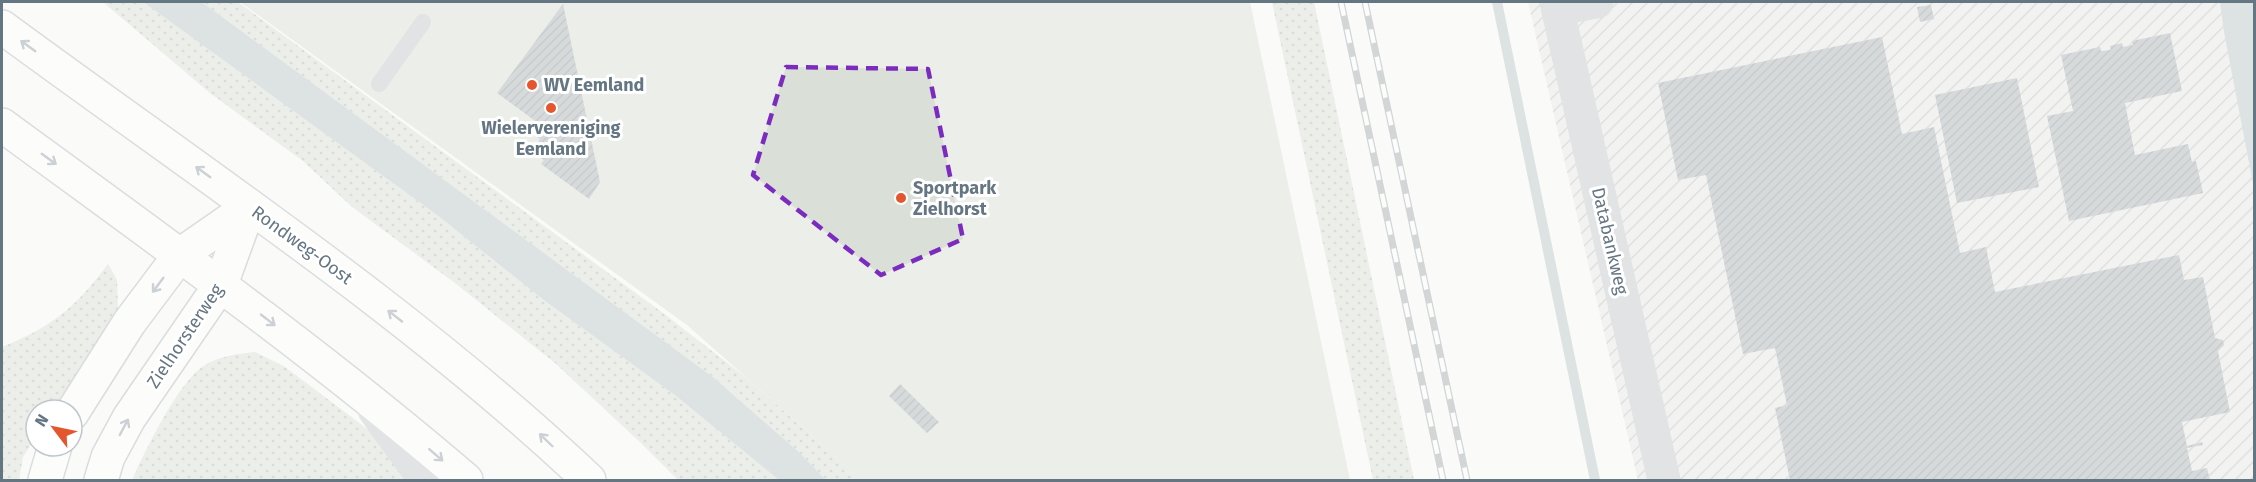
<svg xmlns="http://www.w3.org/2000/svg" width="2256" height="482" font-family="'Fira Sans',sans-serif">
<style>
.industrial{fill:url(#industrial-furrows)}
.grass{fill:url(#grass-dots)}
.pitch{fill:#dadfd7}
.water{fill:#bbc7cb}
.lines{fill:none;stroke-linecap:round;stroke-linejoin:round}
.stream{stroke:#bbc7cb;stroke-width:10}
.building{fill:url(#building-hatch)}
.secondary-casing{stroke:#b3babf;stroke-width:36}
.primary-casing{stroke:#b5babe;stroke-width:36}
.service{stroke:#c3c8cc;stroke-width:16}
.minor{stroke:#c3c8cc;stroke-width:33}
.secondary{stroke:#fff;stroke-width:33}
.primary{stroke:#fff;stroke-width:33}
.rail-casing{stroke:#a2aab0;stroke-width:7}
.rail{stroke:#fff;stroke-width:4.5;stroke-dasharray:14;stroke-linecap:butt}
.oneway{stroke:#939fa8}
.marked{fill:none;stroke:#7b2cbf;stroke-width:4.5;stroke-dasharray:12 8;stroke-linejoin:round}
.poi-dot{fill:#e4572e;stroke:#fff;stroke-width:2}
.labels{text-anchor:middle;dominant-baseline:central;stroke-width:6;stroke-linejoin:round;paint-order:stroke}
.poi-label{font-size:18px;font-weight:bold;fill:#657683;stroke:#fff;text-anchor:start}
.street-label{font-size:18px;fill:#657683;stroke:#fff}
</style>
<defs>
<pattern id="industrial-furrows" width="10" height="10" patternUnits="userSpaceOnUse" patternTransform="scale(1.5)"><rect width="10" height="10" fill="#e8e9e9"/><path d="M-1 1l2-2M0 10L10 0M9 11l2-2" fill="none" stroke="#c0c1c2"/></pattern>
<pattern id="grass-dots" width="8" height="8" patternUnits="userSpaceOnUse" patternTransform="scale(1.5)"><rect width="8" height="8" fill="#dadfd7"/><path d="M2 2h.1M6 6h.1" fill="none" stroke="#b4b9b4" stroke-width="1.8" stroke-linecap="round"/></pattern>
<pattern id="building-hatch" width="6" height="6" patternUnits="userSpaceOnUse" patternTransform="scale(1.5)"><rect width="6" height="6" fill="#aab3b9"/><path d="M-1 1l2-2M0 6l6-6M5 7l2-2" fill="none" stroke="#8e969c"/></pattern>
</defs>
<rect width="100%" height="100%" fill="#fafaf8"/>
<path class="industrial" d="M 1528,2 L 2254,2 L 2254,480 L 1638,480 Z"/>
<path class="grass" d="M 103,2 L 143,2 L 437,215 L 545,301 L 676,396 L 779,480 L 678,480 L 641,443 L 555,363 L 455,283 L 351,206 L 303,161 L 210,93 Z
M 202,2 L 238,2 L 663,313 L 743,375 L 862,480 L 826,480 L 799,452 L 713,377 Z
M 1272,2 L 1314,2 L 1414,480 L 1373,480 Z
M 108,264 L 117,280 L 118,309 L 102,339 L 54,410 L 36,410 L 36,437 L 23,457 L 19,480 L 2,480 L 2,347 C 52,327 76,307 108,264 Z
M 255,352 L 285,367 L 435,480 L 132,480 C 145,451 177,385 202,367 C 218,356 237,354 255,352 Z"/>
<path class="pitch" d="M 240,2 L 1250,2 L 1350,480 L 862,480 L 687,325 Z"/>
<path class="water" d="M 143,2 L 202,2 L 713,377 L 799,452 L 826,480 L 779,480 L 676,396 L 545,301 L 437,215 Z
M 2220,2 L 2254,2 L 2254,189 L 2224,32 Z"/>
<g class="lines">
<path class="stream" d="M 1497,2 L 1595,480"/>
</g>
<path class="building" d="M 563,4 L 600,182 L 589,199 L 541,164 L 544,160 L 532,151 L 540,139 L 531,132 L 538,123 L 497,93 Z
M 1931,5 L 1934,19 L 1920,22 L 1917,7 Z
M 2170,33 L 2182,91 L 2125,103 L 2135,155 L 2188,144 L 2192,162 L 2196,161 L 2203,193 L 2069,221 L 2047,116 L 2073,111 L 2061,55 L 2100,47 L 2101,51 L 2111,50 L 2110,46 L 2122,43 L 2123,47 L 2133,45 L 2132,41 Z
M 1882,37 L 1902,134 L 1934,127 L 1960,253 L 1986,247 L 1995,292 L 2179,255 L 2184,280 L 2203,277 L 2215,338 L 2223,340 L 2224,345 L 2218,351 L 2230,412 L 2182,422 L 2187,446 L 2202,442 L 2203,445 L 2187,448 L 2192,471 L 2207,468 L 2210,480 L 1790,480 L 1775,408 L 1787,405 L 1775,348 L 1743,354 L 1706,175 L 1678,180 L 1658,83 Z
M 2017,78 L 2039,187 L 1957,203 L 1935,95 Z
M 900,384 L 939,422 L 927,433 L 889,396 Z"/>
<g class="lines">
<g class="secondary-casing">
<path id="secondary" d="M 72,413 L 129,323 L 180,255 L 249,207
M 45,480 L 55,446
M 101,480 L 108,457 L 129,418 L 221,284 L 249,207"/>
</g>
<g class="primary-casing">
<path id="primary" d="M 2,27 C 200,173 409,310 589,480
M 2,125 C 159,240 318,353 466,480"/>
</g>
<path class="service" d="M 379,84 L 423,22"/>
<path class="minor" d="M 1556,2 L 1664,480
M 1558,9 L 1597,2
M 374,410 L 425,480"/>
<use href="#secondary" class="secondary"/>
<use href="#primary" class="primary"/>
<g class="rail-casing">
<path id="rail" d="M 1341,2 L 1443,480
M 1365,2 L 1467,480"/>
</g>
<use href="#rail" class="rail"/>
</g>
<defs><path id="oneway-shaft" d="M-6 0H5M1.5-3L5.5 0L1.5 3" fill="none" stroke-width="1.6" stroke-linecap="round" stroke-linejoin="round" transform="scale(1.5)"/></defs>
<g class="oneway">
<use href="#oneway-shaft" transform="translate(28 46) rotate(-144)"/>
<use href="#oneway-shaft" transform="translate(49 159) rotate(36)"/>
<use href="#oneway-shaft" transform="translate(203 172) rotate(-144)"/>
<use href="#oneway-shaft" transform="translate(158 285) rotate(127)"/>
<use href="#oneway-shaft" transform="translate(395 316) rotate(-142)"/>
<use href="#oneway-shaft" transform="translate(268 320) rotate(38)"/>
<use href="#oneway-shaft" transform="translate(124 427) rotate(-62)"/>
<use href="#oneway-shaft" transform="translate(546 440) rotate(-136)"/>
<use href="#oneway-shaft" transform="translate(436 455) rotate(41)"/>
</g>
<path d="M0 0H2256V482H0ZM 786,67 L 928,69 L 963,239 L 881,275 L 753,175 Z" fill="#fafaf8" fill-opacity=".55" fill-rule="evenodd"/>
<path class="marked" d="M 786,67 L 928,69 L 963,239 L 881,275 L 753,175 Z"/>
<g class="poi-dot">
<circle cx="532" cy="85" r="6"/>
<circle cx="551" cy="108" r="6"/>
<circle cx="901" cy="198" r="6"/>
</g>
<g class="labels">
<g class="poi-label">
<text x="544" y="85">WV Eemland</text>
<text x="551" y="128" text-anchor="middle">Wielervereniging<tspan x="551" dy="21">Eemland</tspan></text>
<text x="913" y="188">Sportpark<tspan x="913" dy="21">Zielhorst</tspan></text>
</g>
<g class="street-label">
<text transform="translate(1610 241) rotate(77)">Databankweg</text>
<text transform="translate(302 245) rotate(36)">Rondweg-Oost</text>
<text transform="translate(185 336) rotate(-56)">Zielhorsterweg</text>
</g>
</g>
<rect width="2256" height="482" fill="none" stroke="#657683" stroke-width="6"/>
<g transform="translate(54 428) rotate(302)"><circle r="28" fill="#ffffff" stroke="#c1c8cd" stroke-width="1.5"/>
<path d="M0-4.5L10 22L0 15L-10 22Z" fill="#e4572e"/>
<text y="-9" font-size="16" font-weight="bold" text-anchor="middle" fill="#657683">N</text>
</g>
</svg>
